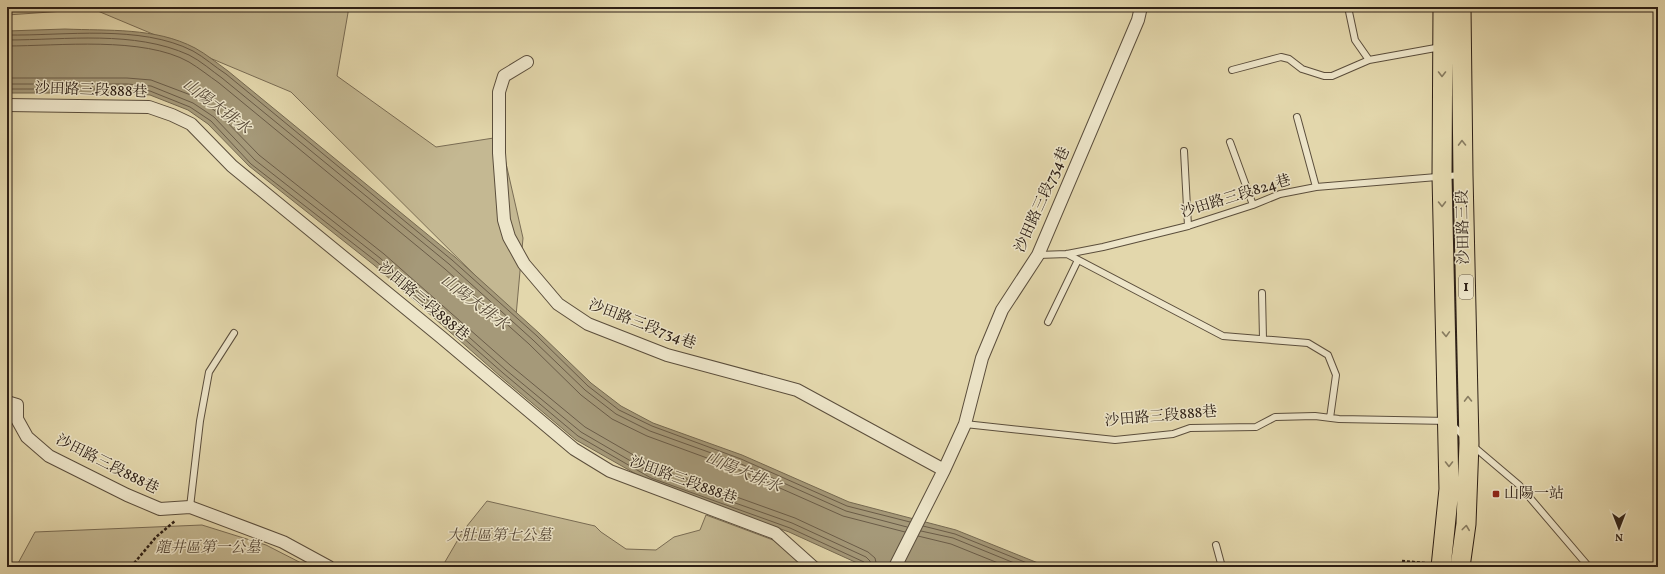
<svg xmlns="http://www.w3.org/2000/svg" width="1665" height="574" font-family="Vollkorn,'Noto Serif TC',serif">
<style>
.green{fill:#c4b892;stroke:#796c54}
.water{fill:#a59979;stroke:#756951}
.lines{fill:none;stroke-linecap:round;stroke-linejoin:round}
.shore{stroke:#6a5c48;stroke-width:1}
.service-casing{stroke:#5b4e3c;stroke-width:8}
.minor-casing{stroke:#5b4e3c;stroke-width:14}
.primary-casing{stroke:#2e2016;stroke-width:21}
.path{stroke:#2e2016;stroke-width:2.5;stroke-dasharray:3 2;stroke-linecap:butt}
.service{stroke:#ede5c9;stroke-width:6}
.minor{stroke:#ede5c9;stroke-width:12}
.primary{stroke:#e3d7ac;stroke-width:19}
.oneway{stroke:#887c61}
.poi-dot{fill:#8f2418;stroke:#ede5c9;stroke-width:1.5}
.labels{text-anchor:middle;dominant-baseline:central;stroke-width:3;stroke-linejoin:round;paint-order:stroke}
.shield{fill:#ede5c9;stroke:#675b4c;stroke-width:1}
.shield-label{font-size:14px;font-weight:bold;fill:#2e2016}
.street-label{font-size:15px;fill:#2e2016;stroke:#ede5c9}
.poi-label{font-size:15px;fill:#2e2016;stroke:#ede5c9;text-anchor:start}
.park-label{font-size:15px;font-style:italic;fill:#544635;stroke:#ede5c9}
.water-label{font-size:16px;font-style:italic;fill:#584a39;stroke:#ede5c9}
</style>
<rect width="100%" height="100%" fill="#e3d7ac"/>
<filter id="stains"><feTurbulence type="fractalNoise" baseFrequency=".005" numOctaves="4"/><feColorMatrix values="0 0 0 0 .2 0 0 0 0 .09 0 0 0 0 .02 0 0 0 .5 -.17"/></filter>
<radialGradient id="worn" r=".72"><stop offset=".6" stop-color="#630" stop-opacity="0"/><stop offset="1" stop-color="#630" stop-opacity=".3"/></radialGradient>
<path class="green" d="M 7,7 L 349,7 L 337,76 L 436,147 L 500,137 L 523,238 L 516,316 L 291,92 L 93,9 L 7,15 Z
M 487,501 L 595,526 L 601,532 L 626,549 L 656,550 L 674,537 L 700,530 L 706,515 L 773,540 L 807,567 L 442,567 L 463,531 Z
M 202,525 L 266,545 L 309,567 L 16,567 L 35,532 Z"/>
<path class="water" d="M 65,29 C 108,31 155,27 195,48 C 206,54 217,63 228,71 L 455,257 L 539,333 L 591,383 L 621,406 L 653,423 L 742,455 L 849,502 L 956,530 L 1048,567 L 866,567 L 789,532 L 650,482 L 576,440 L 500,376 L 374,265 L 249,166 L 208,124 L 188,110 L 150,95 L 127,93 L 7,93 L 7,31 Z"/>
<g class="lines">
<path class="shore" d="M 7,35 C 65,36 140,24 193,51 C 204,57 215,67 226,74 L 452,260 L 537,336 L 588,386 L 619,410 L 652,426 L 741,459 L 847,506 L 910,522
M 7,40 C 67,40 134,30 189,55 C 201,61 212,71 222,78 L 449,264 L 533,340 L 585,390 L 616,414 L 650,431 L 739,463 L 846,511 L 907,527
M 7,46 C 59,46 143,36 189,62 C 199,68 209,76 219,83 L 445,269 L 529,344 L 581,395 L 612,419 L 647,436 L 737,469 L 843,516 L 905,532
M 7,78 L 127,78 L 151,80 L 196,97 L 218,113 L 259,155 L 384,254 L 510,365 L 585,427 L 656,468 L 795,518 L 868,552 L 875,558 L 877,567
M 7,84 L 127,84 L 151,86 L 193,103 L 214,117 L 255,160 L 380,258 L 506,370 L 581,432 L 653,474 L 792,523 L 866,557 L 870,561 L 871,567
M 7,89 L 127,89 L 150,91 L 190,107 L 211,121 L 251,164 L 377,262 L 503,373 L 578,436 L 651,478 L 790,528 L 864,562 L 866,567
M 923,526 L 955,534 L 1037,567
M 921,531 L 953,538 L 1024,567
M 918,536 L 951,544 L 1008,567"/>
<g class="service-casing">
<path id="service" d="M 1348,7 L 1355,40 L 1369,60
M 1232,70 L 1281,57 L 1289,59 L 1302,69 L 1324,76 L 1332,76 L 1369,60 L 1441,47
M 1297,117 L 1316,187
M 1230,142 L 1253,205
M 1184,151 L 1188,226
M 1067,254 L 1223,336 L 1308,343 L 1328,355 L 1336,375 L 1330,418
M 1038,255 L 1067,254 L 1103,247 L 1188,226 L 1253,205 L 1280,194 L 1316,187 L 1461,175
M 1262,293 L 1263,339
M 1048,322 L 1078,260
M 965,424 L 1115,440 L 1173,434 L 1190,428 L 1256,427 L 1275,417 L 1315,416 L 1339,419 L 1449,421 L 1465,438
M 1473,446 L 1519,485 L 1589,567
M 190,507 L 200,421 L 209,372 L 234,333
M 1216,545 L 1222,567"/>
</g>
<g class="minor-casing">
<path id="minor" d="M 527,62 L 504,76 L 499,92 L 499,153 L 504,220 L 509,237 L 524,264 L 558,304 L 588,324 L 667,355 L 797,390 L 944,470
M 7,105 L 149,107 L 172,115 L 191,124 L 232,166 L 441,337 L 574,449 L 610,471 L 775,533 L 813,567
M 7,402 L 17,405 L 17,419 L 27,437 L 49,456 L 127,495 L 160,509 L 190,507 L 283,542 L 329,567
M 895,567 L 944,470 L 965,424 L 982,358 L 1002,310 L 1038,255 L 1138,20 L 1141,7"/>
</g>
<g class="primary-casing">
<path id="primary" d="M 1441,567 L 1449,489 L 1442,176 L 1443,7
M 1460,567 L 1466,524 L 1469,443 L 1463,175 L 1461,7"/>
</g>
<path class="path" d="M 1402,561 L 1425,563
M 131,567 L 156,537 L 175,521"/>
<use href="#service" class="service"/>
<use href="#minor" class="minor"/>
<use href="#primary" class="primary"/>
</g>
<defs><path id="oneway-chevron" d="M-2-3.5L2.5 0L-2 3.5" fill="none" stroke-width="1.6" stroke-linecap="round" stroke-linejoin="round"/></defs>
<g class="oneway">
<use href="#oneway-chevron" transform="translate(1442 74) rotate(90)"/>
<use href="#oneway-chevron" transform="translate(1462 143) rotate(-91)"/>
<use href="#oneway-chevron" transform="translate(1442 204) rotate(89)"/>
<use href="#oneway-chevron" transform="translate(1446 334) rotate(88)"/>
<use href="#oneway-chevron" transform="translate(1468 399) rotate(-91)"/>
<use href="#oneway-chevron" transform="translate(1449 464) rotate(90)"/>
<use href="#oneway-chevron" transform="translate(1466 528) rotate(-83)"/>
</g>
<rect class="poi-dot" x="1492" y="490" width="8" height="8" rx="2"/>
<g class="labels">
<rect class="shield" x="1459" y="275" width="14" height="24" rx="3"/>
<g class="shield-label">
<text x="1466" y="287">1</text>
</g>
<g class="street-label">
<text transform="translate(91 91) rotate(2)">沙田路三段888巷</text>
<text transform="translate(1236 197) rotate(-17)">沙田路三段824巷</text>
<text transform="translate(1043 200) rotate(-66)">沙田路三段734巷</text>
<text transform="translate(1464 227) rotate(-91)">沙田路三段</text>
<text transform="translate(423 302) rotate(40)">沙田路三段888巷</text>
<text transform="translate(642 325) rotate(21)">沙田路三段734巷</text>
<text transform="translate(1161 417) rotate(-5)">沙田路三段888巷</text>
<text transform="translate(107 465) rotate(27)">沙田路三段888巷</text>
<text transform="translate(683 481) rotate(20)">沙田路三段888巷</text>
</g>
<g class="poi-label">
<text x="1504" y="494">山陽一站</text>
</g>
<g class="park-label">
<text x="499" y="536">大肚區第七公墓</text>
<text x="208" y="548">龍井區第一公墓</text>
</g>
<g class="water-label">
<text transform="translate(216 107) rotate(37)">山陽大排水</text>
<text transform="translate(474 303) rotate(37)">山陽大排水</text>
<text transform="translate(743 473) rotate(23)">山陽大排水</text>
</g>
</g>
<rect width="1665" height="574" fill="none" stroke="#e3d7ac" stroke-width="24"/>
<rect x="8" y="8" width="1649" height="558" fill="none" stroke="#2e2016" stroke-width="2"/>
<rect x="12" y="12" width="1641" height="550" fill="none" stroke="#2e2016"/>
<g transform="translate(1619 528) rotate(180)" stroke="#ede5c9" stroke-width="3" paint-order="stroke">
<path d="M0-3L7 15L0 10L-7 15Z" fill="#2e2016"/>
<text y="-6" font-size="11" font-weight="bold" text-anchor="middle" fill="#2e2016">N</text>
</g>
<rect width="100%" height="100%" filter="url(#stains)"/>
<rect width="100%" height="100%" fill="url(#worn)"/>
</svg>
